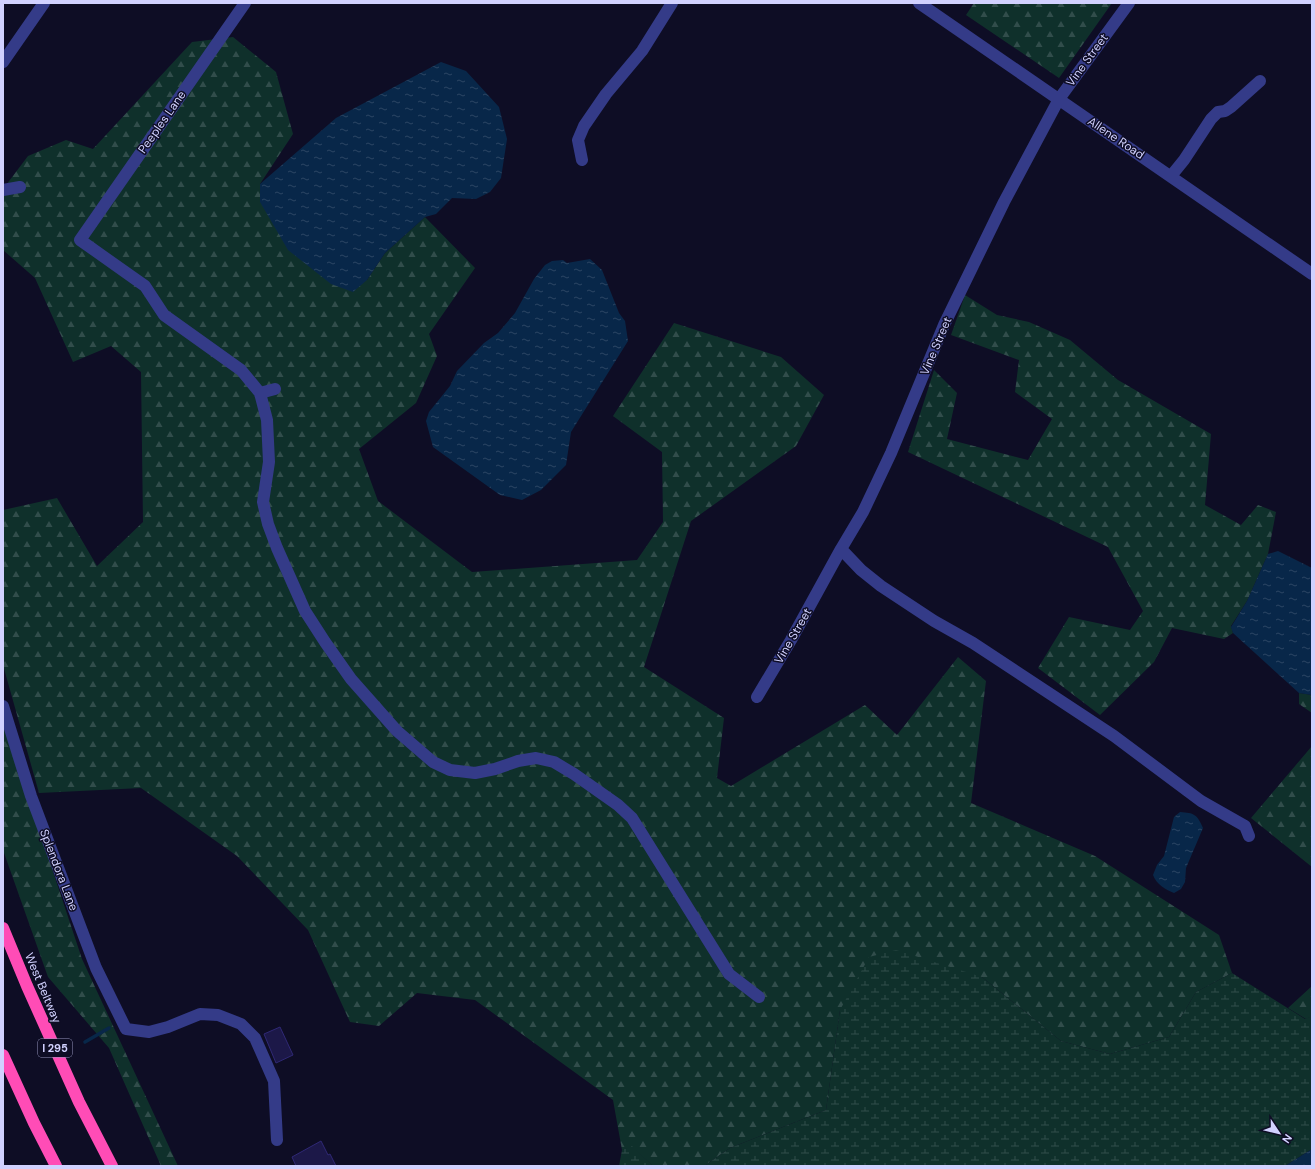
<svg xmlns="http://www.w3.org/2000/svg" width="1315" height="1169" font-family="'DM Sans',sans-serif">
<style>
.forest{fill:url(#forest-firs)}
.wetland{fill:url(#wetland-marsh)}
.water{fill:url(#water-ripples)}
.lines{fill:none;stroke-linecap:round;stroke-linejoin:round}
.stream{stroke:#082749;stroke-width:3.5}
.building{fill:#1c1848;stroke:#2f2875}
.minor{stroke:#343b88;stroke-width:12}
.highway{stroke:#ff4cb6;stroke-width:12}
.labels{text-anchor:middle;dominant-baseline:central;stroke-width:3;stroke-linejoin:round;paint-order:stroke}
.shield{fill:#0e0d25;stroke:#9696be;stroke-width:1}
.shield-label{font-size:11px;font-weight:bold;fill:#d1d1ff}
.street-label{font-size:12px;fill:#d1d1ff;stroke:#0e0d25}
</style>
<defs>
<pattern id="forest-firs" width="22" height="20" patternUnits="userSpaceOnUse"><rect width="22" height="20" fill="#0f302b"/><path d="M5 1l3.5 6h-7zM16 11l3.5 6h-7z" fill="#314d4b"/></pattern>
<pattern id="wetland-marsh" width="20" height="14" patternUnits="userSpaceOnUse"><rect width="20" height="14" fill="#0f302b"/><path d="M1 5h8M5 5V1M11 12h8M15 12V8" fill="none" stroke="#314d4b"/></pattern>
<pattern id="water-ripples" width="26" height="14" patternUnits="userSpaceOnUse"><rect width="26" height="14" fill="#082749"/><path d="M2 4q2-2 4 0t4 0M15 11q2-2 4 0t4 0" fill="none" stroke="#2b4564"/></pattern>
</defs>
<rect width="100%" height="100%" fill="#0e0d25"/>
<path class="forest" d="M 974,3 L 1112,3 L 1059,78 L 966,15 Z
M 233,37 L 276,72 L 293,134 L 260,184 L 367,280 L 385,253 L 425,217 L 475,268 L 429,334 L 437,356 L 416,403 L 359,449 L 378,501 L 472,572 L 637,560 L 663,522 L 662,452 L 613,416 L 674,323 L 781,357 L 824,395 L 796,446 L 691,521 L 644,667 L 724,718 L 717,778 L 731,786 L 865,705 L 897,735 L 958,657 L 986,681 L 971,803 L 1095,856 L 1219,935 L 1232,973 L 1196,992 L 1169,1037 L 1110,1054 L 1061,1041 L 982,977 L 840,1010 L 826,1110 L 730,1148 L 704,1166 L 653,1166 L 632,1147 L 622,1150 L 613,1100 L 475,1000 L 417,993 L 379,1026 L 350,1022 L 308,930 L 237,856 L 141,788 L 39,793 L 3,665 L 3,510 L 57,498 L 97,566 L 143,522 L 141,372 L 111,346 L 73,362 L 35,278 L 3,250 L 3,189 L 28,156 L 66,140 L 93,149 L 192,42 Z
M 965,295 L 997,315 L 1029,322 L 1070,340 L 1118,380 L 1211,434 L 1205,505 L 1241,525 L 1258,505 L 1276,512 L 1268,554 L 1247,601 L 1231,626 L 1233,633 L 1224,639 L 1172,628 L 1154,662 L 1100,715 L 1038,668 L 1069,617 L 1130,630 L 1143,611 L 1108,547 L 908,452 L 934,370 L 957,393 L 947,439 L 1028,460 L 1052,419 L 1015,392 L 1019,360 L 951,335 Z
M 1299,693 L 1312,695 L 1312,713 L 1299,704 Z
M 3,721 L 82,959 L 178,1166 L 161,1166 L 109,1048 L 48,977 L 3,850 Z
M 1312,746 L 1312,867 L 1251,818 Z
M 1312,986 L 1312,1016 L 1306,1019 L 1288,1008 Z"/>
<path class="wetland" d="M 896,950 L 982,977 L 1061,1041 L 1110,1054 L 1169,1037 L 1196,992 L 1232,973 L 1305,1019 L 1312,1016 L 1312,1149 L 1285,1166 L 704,1166 L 730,1148 L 826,1110 L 840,1010 L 869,957 Z
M 632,1146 L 653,1166 L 619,1166 L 622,1150 Z"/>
<path class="water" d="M 441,62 L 466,71 L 499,107 L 507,139 L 501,178 L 490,192 L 476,199 L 452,198 L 436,214 L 425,217 L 385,253 L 367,280 L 353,292 L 331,284 L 288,250 L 260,202 L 260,184 L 336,118 Z
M 590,259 L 602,270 L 619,313 L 625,321 L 628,341 L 571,432 L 566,465 L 541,490 L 522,500 L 500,495 L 433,447 L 426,421 L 429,412 L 450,386 L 457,371 L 484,343 L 498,333 L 515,313 L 534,279 L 545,265 L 552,261 L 563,260 L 567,263 Z
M 1278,551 L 1312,568 L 1312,695 L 1299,693 L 1233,633 L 1231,627 L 1247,601 L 1268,554 Z
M 1180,812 C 1194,813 1197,814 1203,828 L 1186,868 L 1185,882 L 1181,889 L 1174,893 C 1165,889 1157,885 1153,875 L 1157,865 L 1164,856 L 1174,817 Z
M 1312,1149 L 1312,1166 L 1285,1166 Z"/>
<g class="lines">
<path class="stream" d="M 85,1042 L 109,1028"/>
</g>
<path class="building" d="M 280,1027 L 293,1055 L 276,1063 L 264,1034 Z
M 321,1141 L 328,1155 L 330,1154 L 336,1166 L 296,1166 L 292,1157 Z"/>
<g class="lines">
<path class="minor" d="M 245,3 L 80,240 L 145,286 L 164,315 L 241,370 L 260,393 L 267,420 L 269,462 L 263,502 L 268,524 L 277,548 L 305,611 L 325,642 L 351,679 L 397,731 L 433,762 L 450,770 L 475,773 L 495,769 L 518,761 L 536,758 L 554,762 L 574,774 L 618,805 L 632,818 L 729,974 L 759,997
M 919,3 L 1312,274
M 3,62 L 44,3
M 582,160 L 578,140 L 584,126 L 606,94 L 642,51 L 672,3
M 1171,176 L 1184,160 L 1211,119 L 1218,112 L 1225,111 L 1231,107 L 1260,81
M 3,190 L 20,187
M 260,393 L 275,389
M 841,549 L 861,570 L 881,586 L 934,621 L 973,643 L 1114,736 L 1201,801 L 1245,826 L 1249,836
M 757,697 L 791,640 L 841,549 L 863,512 L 891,453 L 944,325 L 1004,202 L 1059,99 L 1129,3
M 3,706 L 31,796 L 96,968 L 126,1029 L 149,1032 L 168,1027 L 200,1014 L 218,1015 L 241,1024 L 255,1038 L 274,1081 L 277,1140"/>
<path class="highway" d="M 3,928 L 27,986 L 79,1102 L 112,1166
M 3,1055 L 34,1123 L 56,1166"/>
</g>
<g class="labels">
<rect class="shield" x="38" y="1039" width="34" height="18" rx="3"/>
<g class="shield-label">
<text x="55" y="1048">I 295</text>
</g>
<g class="street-label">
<text transform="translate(1087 60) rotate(-54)">Vine Street</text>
<text transform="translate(162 122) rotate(-55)">Peeples Lane</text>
<text transform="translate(1116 138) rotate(34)">Allene Road</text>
<text transform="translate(936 346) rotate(-67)">Vine Street</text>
<text transform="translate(793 636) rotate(-60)">Vine Street</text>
<text transform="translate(59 870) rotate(69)">Splendora Lane</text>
<text transform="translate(43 988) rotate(67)">West Beltway</text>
</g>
</g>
<rect width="1315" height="1169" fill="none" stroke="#d1d1ff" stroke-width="8"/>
<g transform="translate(1279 1133) rotate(125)" stroke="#0e0d25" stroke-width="3" paint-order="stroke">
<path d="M0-3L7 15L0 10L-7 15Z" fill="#d1d1ff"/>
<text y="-6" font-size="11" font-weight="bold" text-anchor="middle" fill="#d1d1ff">N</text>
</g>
</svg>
